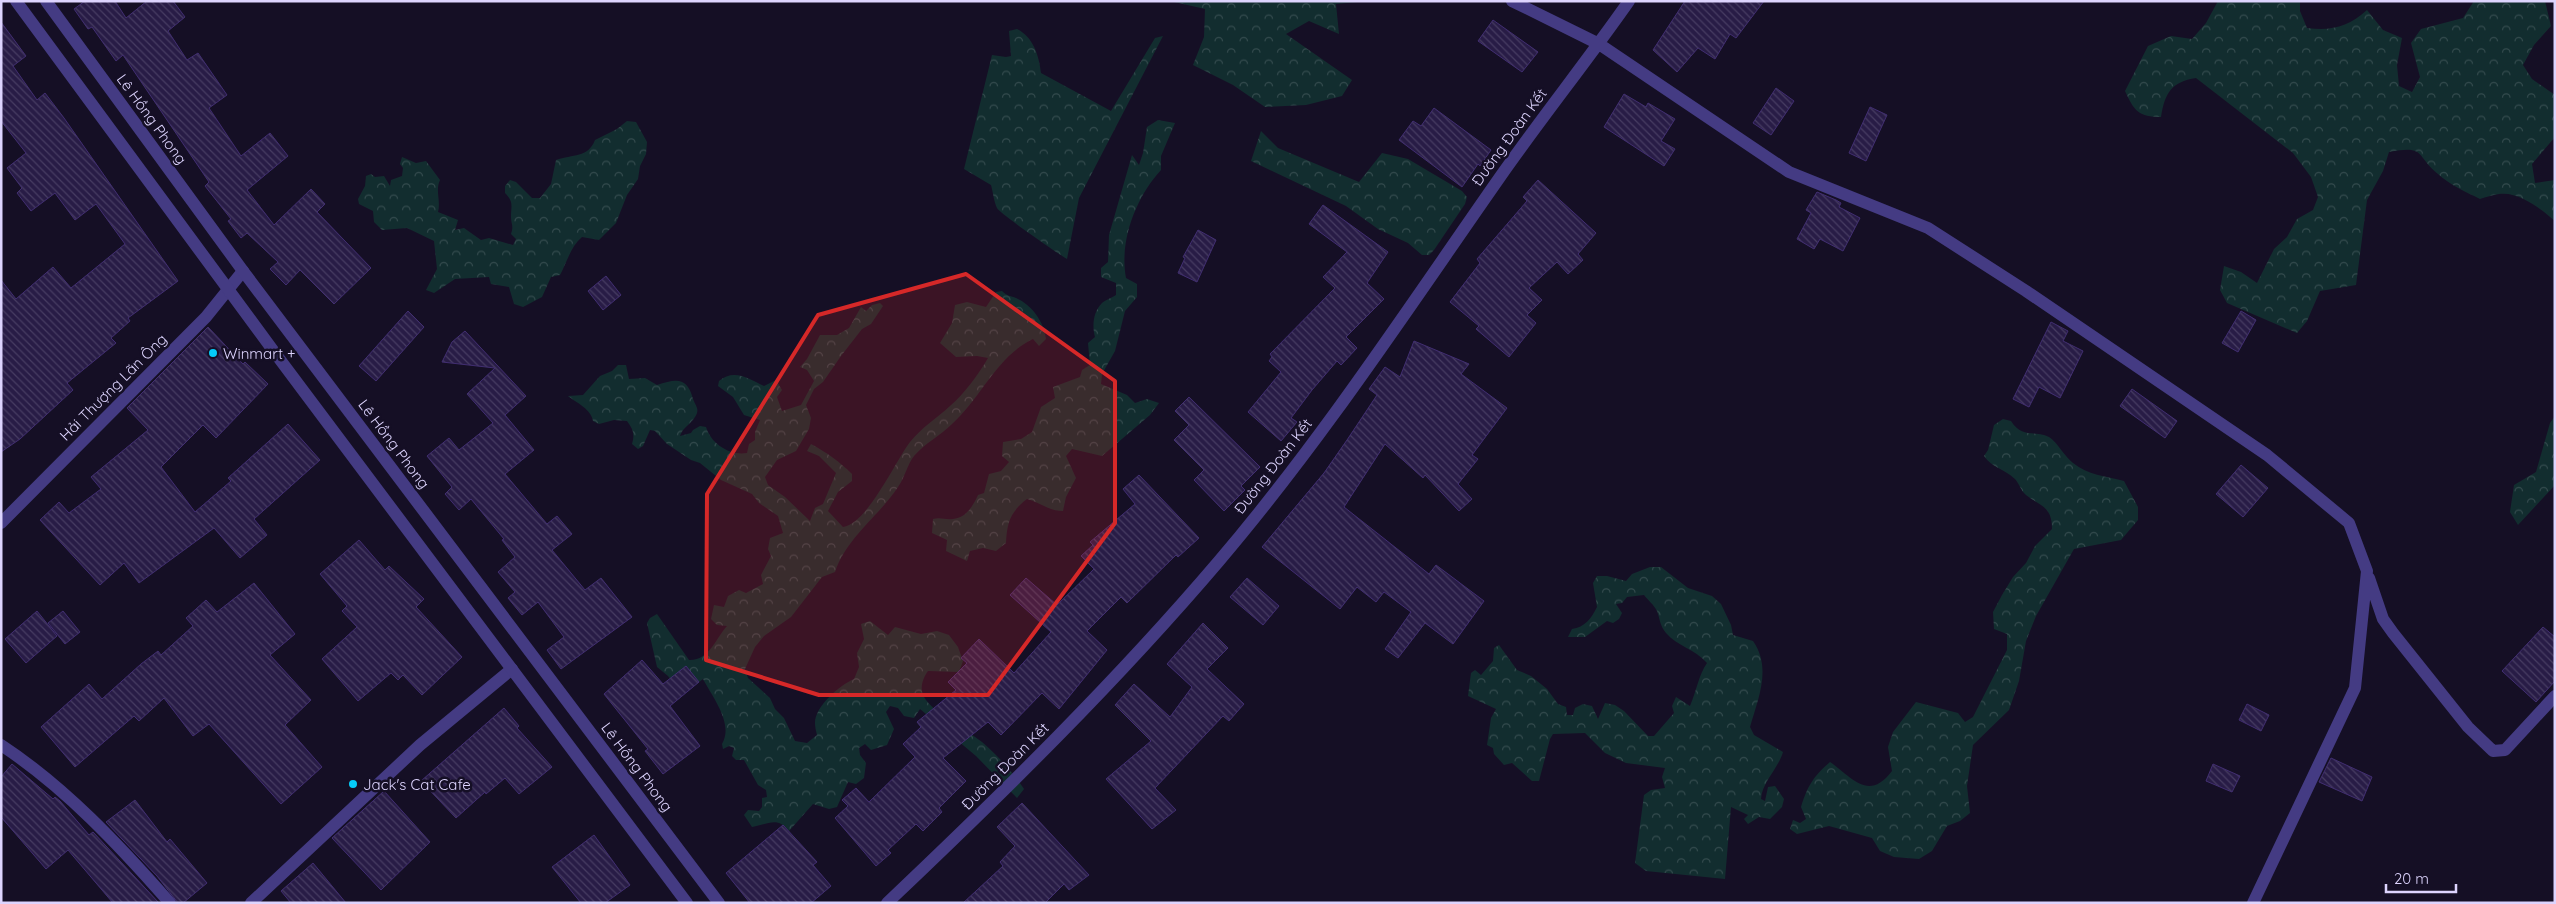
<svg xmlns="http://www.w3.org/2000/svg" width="2556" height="904" font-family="Quicksand,sans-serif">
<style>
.forest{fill:url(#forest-crowns)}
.building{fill:url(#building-back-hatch);stroke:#412e71}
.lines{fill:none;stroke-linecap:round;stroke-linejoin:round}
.minor{stroke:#443b83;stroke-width:12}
.tertiary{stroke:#443b83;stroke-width:12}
.marked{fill:#d62828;fill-opacity:0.2;stroke:#d62828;stroke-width:4;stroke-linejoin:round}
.poi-dot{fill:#05cbf9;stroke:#150f25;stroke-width:2}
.labels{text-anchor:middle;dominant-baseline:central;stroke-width:5;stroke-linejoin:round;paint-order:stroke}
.street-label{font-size:15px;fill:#ddd4fe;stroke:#150f25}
.poi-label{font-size:15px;fill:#ddd4fe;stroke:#150f25;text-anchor:start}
</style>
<defs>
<pattern id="forest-crowns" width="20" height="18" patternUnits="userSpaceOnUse" patternTransform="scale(1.25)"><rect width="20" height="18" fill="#122d2f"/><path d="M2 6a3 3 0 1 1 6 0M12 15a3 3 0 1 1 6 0" fill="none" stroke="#344b4e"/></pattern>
<pattern id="building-back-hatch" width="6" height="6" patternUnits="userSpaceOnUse" patternTransform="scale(1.25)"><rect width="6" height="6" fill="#281c46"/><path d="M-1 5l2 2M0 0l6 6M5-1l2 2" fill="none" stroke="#473c62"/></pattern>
</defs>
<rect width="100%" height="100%" fill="#150f25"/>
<path class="forest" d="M 1170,1 L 1368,1 L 1336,4 L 1339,34 L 1309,21 L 1286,34 L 1352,80 L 1342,96 L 1306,105 L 1265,107 L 1233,85 L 1193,65 L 1204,37 L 1205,9 Z
M 2218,1 L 2300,1 L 2300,11 L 2307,28 C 2332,31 2348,27 2367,10 L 2383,30 L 2402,38 L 2397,65 L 2399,86 L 2412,92 L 2420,77 L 2411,43 L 2421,29 L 2463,18 L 2474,1 L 2545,1 L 2551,26 L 2534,45 L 2523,65 L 2532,79 L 2555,95 L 2555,137 L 2532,164 L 2535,183 L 2555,180 L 2555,221 C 2541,209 2519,191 2499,194 C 2492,195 2486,197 2480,199 C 2466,192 2450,185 2438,174 C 2415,155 2426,145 2389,152 L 2383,171 L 2367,200 L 2356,285 L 2320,291 L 2307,321 L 2297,333 L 2227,303 L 2220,290 L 2224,266 L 2241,272 L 2257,283 L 2274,249 L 2287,237 L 2297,219 L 2313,210 L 2318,197 L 2311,177 L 2293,153 L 2196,78 C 2171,82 2165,93 2161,117 C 2139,117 2134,111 2125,91 L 2148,46 L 2171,36 L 2192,39 L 2206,23 Z
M 1017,29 C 1033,37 1039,55 1041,73 L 1111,111 L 1155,38 L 1163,36 L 1079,198 L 1067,259 C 1060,255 999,213 997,208 C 994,202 993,192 991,185 L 964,169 L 992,55 L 1006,57 L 1011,56 L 1009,31 Z
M 1158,120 L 1175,123 L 1161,156 L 1161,170 C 1136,197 1119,241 1126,278 L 1137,284 L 1137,297 L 1125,311 L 1115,351 L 1102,374 L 1101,384 L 1127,395 L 1135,403 L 1147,399 L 1159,403 L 1150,415 L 1102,456 L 1072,449 L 1066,456 L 1076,478 L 1066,497 L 1063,511 C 1049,511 1041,503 1027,499 C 1010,512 1007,523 1006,543 L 996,551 L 983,548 L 970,551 L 967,561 L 946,551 L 947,540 L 932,533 L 933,519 C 941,517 945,520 953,519 C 966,518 973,506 978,495 L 984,493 L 989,474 L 1001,471 L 1009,462 L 1002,456 L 1003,442 L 1021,439 L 1032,432 L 1041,407 L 1055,398 L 1053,387 L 1080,377 L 1082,370 L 1090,365 L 1088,343 L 1095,337 C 1092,326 1093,312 1102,303 C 1105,300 1112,298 1116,295 L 1116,283 L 1101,277 L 1101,268 L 1108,262 L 1109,235 L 1132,155 L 1139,165 L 1143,153 L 1147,127 Z
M 627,121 L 636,122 L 647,142 L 646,154 L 640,166 L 638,179 L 627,195 L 616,223 L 599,240 L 582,237 C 571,246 567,262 560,275 L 551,277 L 542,297 L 523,307 L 514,304 L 509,287 L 491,284 L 489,277 L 455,279 L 434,293 L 426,290 L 437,269 L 434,241 L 407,228 L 382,230 L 374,222 L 373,211 L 359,204 L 358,199 L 365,186 L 366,176 L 371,174 L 375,177 L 384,176 L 390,186 L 391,180 L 402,176 L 403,168 L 400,164 L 402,157 L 416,163 L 426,161 L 440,180 C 435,190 441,201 438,212 L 458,220 L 455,230 L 464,228 L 481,240 L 489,238 L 513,245 L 516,239 L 511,234 C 514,226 511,224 511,217 C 511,206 514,202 505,193 L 505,186 L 510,180 L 516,182 L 532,198 L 540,198 L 551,184 L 556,160 C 573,154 588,158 595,140 L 617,129 Z
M 1261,131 L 1278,148 L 1359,182 L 1382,153 L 1408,159 L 1462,191 L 1467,197 L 1465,204 L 1434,250 L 1429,255 L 1422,255 L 1408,243 L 1378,229 L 1346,206 L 1251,161 Z
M 1002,291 C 1007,296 1011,296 1016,298 C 1032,305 1044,322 1046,339 L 1039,346 L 1033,339 C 997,356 981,398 952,424 C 940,436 925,443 914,456 C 907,465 905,477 898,487 C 879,516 847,537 835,572 L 822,577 L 791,617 L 764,636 L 755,647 L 745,669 L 748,678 L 770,698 L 775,709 L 784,718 L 795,741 L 807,743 L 817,735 C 816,731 815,727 815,723 C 815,706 840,685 854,679 L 859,667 L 857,653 L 864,639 L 861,624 L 870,621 L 888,635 L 895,627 L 921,634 L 937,631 L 949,635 L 958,647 L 963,661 L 959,672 L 928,671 C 923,678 919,688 924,697 C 933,713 967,730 982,742 C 998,756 1012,771 1024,789 L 1017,798 L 976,756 L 920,709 L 914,718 L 904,716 L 898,708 L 890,706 L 886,712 L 894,729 L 887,745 L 871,750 L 865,744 L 859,748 L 860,755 L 866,763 L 864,778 L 856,784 L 848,782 L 837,807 L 829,809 L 813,804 L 789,831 C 778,816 768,824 752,827 L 744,815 L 748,810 L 759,811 L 762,807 L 762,798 L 767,797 L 766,790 L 758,785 L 744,760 L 736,760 L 732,756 L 734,748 L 729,746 L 723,749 L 722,744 C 734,724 713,698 703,679 L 690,689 L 681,692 L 668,676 L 657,667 L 647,623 L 650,618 L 657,614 L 689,660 C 709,661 716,638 727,626 L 717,625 L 711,619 L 714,605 L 724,607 L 728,596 L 739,590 L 746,593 L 763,584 L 761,575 L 771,556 L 768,549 L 770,538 L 783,533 L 778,516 L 759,503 L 752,494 L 721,480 L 700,463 L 691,460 L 667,444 L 655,431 L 650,430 L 643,446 L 638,449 L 632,444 C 635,434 633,429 627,421 L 614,420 L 599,424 L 593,421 C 591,409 577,403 568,396 L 583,395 L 600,376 L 612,371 L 618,365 L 626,365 L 629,379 L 645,378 L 657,385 C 676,379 687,376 693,399 C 696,407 700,409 695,417 C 690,425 683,427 680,436 L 691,433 L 693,430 L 700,426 L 706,427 C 711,444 730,456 747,453 L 749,444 L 755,440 L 755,432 L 760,420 L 744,415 L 733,397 L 718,386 L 719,381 C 734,368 749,379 764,386 L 776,380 L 782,390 L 777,397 L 782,411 L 801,405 L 814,381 L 807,370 L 800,367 L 807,359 L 820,335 L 837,335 L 849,328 L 861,307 L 866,311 L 872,305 L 880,303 L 883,306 L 871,324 L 862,329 L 841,356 L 823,382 L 814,389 L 806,405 L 811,418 L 809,429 L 796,451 L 777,460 L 765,477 L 768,485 L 785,497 L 810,521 L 815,508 L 823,504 L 836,473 L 819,456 L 807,451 L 811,444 C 826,452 840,462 852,474 L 852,481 L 838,492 L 828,511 L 843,527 C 867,524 895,462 910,442 C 921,428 937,418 950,406 C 965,393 978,375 988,358 L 977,356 L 956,357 L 940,343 L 952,323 L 955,305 L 967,302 L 986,307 L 996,292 Z
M 2555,416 L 2555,485 L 2518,525 L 2510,512 L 2514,485 L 2536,472 L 2550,423 Z
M 2003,419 L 2011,421 C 2022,439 2036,430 2049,437 C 2058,443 2064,456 2073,463 C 2088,475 2105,476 2124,481 L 2138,507 L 2138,520 L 2121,540 L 2074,549 L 2036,616 L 2026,641 L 2019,681 L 2009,710 L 1973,745 L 1967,786 L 1970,813 L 1960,821 L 1947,826 L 1932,851 L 1919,859 L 1894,857 L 1880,851 L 1872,838 L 1829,826 L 1797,834 L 1790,829 L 1793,820 L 1800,823 L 1806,819 L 1801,807 C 1808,785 1813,777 1830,762 C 1851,776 1868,803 1892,771 L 1888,747 L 1893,732 L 1916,702 L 1958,713 L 1965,722 L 1973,717 L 2007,650 L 2007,634 L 1994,629 L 1993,612 L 2002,595 L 2013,577 L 2026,563 L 2035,546 L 2052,529 C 2052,506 2041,507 2026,495 C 2021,491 2019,483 2015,479 C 2005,469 1992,468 1984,456 L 1988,450 L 1994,425 Z
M 1650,567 L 1661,567 L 1688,588 L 1712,596 L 1721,604 L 1731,625 L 1733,635 L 1753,641 C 1772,668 1758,699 1750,727 L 1754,735 L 1783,752 C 1778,769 1762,782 1761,799 L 1765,801 L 1768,787 L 1775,786 L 1784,799 L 1782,807 L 1770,819 L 1759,817 L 1748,824 L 1744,819 L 1748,815 L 1731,807 L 1725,879 L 1646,871 L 1635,863 L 1644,795 L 1651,790 L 1665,788 L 1662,777 L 1665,768 L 1626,763 L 1605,753 L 1585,733 L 1553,734 L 1550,739 L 1539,781 L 1532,781 L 1512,763 L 1504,765 L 1494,754 L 1493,748 L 1487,745 L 1491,718 L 1496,709 L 1468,696 L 1471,673 L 1475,670 L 1481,675 L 1493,661 L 1494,648 L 1499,645 L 1517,670 L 1531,676 L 1547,689 L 1558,704 L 1566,707 L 1567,715 L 1573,715 L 1575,708 L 1583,704 L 1592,706 L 1598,719 L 1605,703 L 1615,705 L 1624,711 L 1648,736 L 1654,736 L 1674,713 L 1672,706 L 1676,697 L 1690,706 C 1696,692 1699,674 1707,663 C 1695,649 1677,646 1666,633 C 1660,626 1660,619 1657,611 C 1654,605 1648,600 1644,595 L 1627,597 L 1622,603 L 1616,604 L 1622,613 L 1619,619 L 1613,623 L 1607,621 L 1585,637 L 1568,637 L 1572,629 C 1585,627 1591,619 1597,607 L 1593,583 L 1597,576 L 1607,576 L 1626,581 L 1632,574 Z"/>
<path class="building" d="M 85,1 L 115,1 L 126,18 L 147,1 L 173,1 L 185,17 L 168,31 L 187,60 L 198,53 L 227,95 L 209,108 L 241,156 L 270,133 L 288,156 L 247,190 L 274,225 L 311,189 L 325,204 L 317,212 L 371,268 L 334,304 L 300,270 L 286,285 L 270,269 L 278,262 L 247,233 L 241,238 L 228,221 L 231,219 L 205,186 L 209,182 L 123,55 L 116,61 L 92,27 L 88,29 L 74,9 Z
M 1685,1 L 1764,1 L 1736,38 L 1730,34 L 1715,59 L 1698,48 L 1677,72 L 1653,50 Z
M 1493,20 L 1538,52 L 1522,72 L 1478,41 Z
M 1,22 L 26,56 L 13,66 L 37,100 L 45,93 L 64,118 L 178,281 L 128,318 L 130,321 L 111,338 L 116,343 L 67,383 L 73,390 L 20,439 L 1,452 L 1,280 L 16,299 L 53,267 L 71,288 L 125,244 L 96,204 L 75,220 L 55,193 L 31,211 L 17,193 L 22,188 L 7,168 L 26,153 L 1,121 Z
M 1776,88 L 1794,101 L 1771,135 L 1753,123 Z
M 1624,94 L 1646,107 L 1648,103 L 1675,119 L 1661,141 L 1675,149 L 1664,166 L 1604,127 Z
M 1870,107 L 1887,115 L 1866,161 L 1849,153 Z
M 1434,108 L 1491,150 L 1480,166 L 1478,164 L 1462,187 L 1399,140 L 1413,121 L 1421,126 Z
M 1538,180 L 1596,233 L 1578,254 L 1583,260 L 1568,274 L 1557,262 L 1529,288 L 1542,300 L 1527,315 L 1536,323 L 1509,357 L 1476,329 L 1479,326 L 1450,302 L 1480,263 L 1477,259 L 1527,201 L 1523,197 Z
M 1817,192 L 1836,200 L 1841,203 L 1839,207 L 1860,218 L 1843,251 L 1820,239 L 1814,249 L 1797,239 L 1811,213 L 1806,210 Z
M 1323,205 L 1388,252 L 1367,283 L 1384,299 L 1346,337 L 1357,348 L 1341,365 L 1337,361 L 1312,390 L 1291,418 L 1297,422 L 1281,441 L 1248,412 L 1281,372 L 1269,361 L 1272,357 L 1270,354 L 1335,288 L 1323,277 L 1347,252 L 1309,224 Z
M 1198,230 L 1216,240 L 1197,282 L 1178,273 L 1185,258 L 1183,257 Z
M 606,276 L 621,295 L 603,310 L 588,291 Z
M 408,311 L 424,327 L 376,381 L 359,366 Z
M 2241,311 L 2256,320 L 2238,352 L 2222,343 Z
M 2051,322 L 2068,331 L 2063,341 L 2083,351 L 2060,398 L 2039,387 L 2029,407 L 2013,399 Z
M 208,327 L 243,364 L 245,362 L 268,384 L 216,438 L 203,425 L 161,467 L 195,512 L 231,481 L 228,478 L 288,424 L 320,460 L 254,519 L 267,535 L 240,558 L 214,528 L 139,583 L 124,563 L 100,585 L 40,520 L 59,502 L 69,513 L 101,489 L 91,477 L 148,430 L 127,408 Z
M 465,331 L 526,396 L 505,415 L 534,450 L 505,474 L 547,524 L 557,516 L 572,534 L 552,550 L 585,590 L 601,578 L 632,617 L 561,669 L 547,650 L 564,637 L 538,602 L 522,615 L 508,598 L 515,592 L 498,572 L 515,557 L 502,540 L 504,539 L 471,499 L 459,510 L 445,494 L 452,487 L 427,456 L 449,438 L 459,450 L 493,423 L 467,394 L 495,368 L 442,362 L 452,342 Z
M 1414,341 L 1469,364 L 1461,374 L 1507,408 L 1472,455 L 1478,459 L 1458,484 L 1472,499 L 1459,511 L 1425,475 L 1423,478 L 1385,444 L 1344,507 L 1429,574 L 1436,565 L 1484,601 L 1453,644 L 1425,623 L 1398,658 L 1385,649 L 1411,612 L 1384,592 L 1376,602 L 1357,587 L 1340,609 L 1262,547 L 1324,473 L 1347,440 L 1377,395 L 1369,389 L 1385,367 L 1400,377 Z
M 2132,389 L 2177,421 L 2165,438 L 2120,406 Z
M 1189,397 L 1260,467 L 1241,486 L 1245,490 L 1224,511 L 1194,480 L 1204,470 L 1174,440 L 1189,425 L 1175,411 Z
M 2241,465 L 2268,488 L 2243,517 L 2216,494 Z
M 1139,475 L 1199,538 L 1178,557 L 1176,555 L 1127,603 L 1121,597 L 1087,631 L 1107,650 L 1059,709 L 1042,693 L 1001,735 L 988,722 L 943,758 L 966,781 L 939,808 L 942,812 L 923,831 L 916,824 L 888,850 L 891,853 L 876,866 L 835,818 L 848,806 L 842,800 L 856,788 L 869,802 L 915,757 L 903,744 L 921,727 L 917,722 L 956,690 L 948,682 L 967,663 L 961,658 L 979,639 L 1014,673 L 1051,632 L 1010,595 L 1026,578 L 1057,605 L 1094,569 L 1081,556 L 1093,545 L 1090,542 L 1135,504 L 1123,489 Z
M 359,540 L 385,570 L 389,566 L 424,599 L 416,607 L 462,657 L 422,695 L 403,675 L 398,680 L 391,673 L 358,701 L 322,659 L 357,627 L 342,611 L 347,606 L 320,574 Z
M 1247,578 L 1279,606 L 1263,625 L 1230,597 Z
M 254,583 L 295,634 L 270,655 L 311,700 L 285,725 L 322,767 L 281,804 L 209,724 L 193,736 L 164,698 L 139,721 L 134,716 L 75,767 L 41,727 L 89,684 L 102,699 L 141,664 L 158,651 L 161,655 L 193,626 L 186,618 L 206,600 L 217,612 Z
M 37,611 L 57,636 L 26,663 L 5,639 Z
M 63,611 L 80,632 L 65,644 L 48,623 Z
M 1203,623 L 1228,648 L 1207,669 L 1244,704 L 1229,721 L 1223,716 L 1155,788 L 1176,810 L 1152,829 L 1106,779 L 1151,741 L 1115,705 L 1134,684 L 1170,717 L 1192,687 L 1167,664 Z
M 2543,627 L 2555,637 L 2555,681 L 2536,702 L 2502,671 Z
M 642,660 L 663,684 L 686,666 L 699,682 L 670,706 L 700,746 L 663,774 L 645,751 L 648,749 L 604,694 Z
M 2247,704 L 2269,715 L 2261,731 L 2239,720 Z
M 504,708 L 519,726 L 517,728 L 552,767 L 519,794 L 505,778 L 486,794 L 485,792 L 456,818 L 421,781 Z
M 2331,758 L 2372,777 L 2362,801 L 2319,782 Z
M 12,764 L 53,799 L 55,797 L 60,801 L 89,835 L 93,832 L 159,903 L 113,903 L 68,850 L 46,869 L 1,817 L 1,777 Z
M 2213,764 L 2240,776 L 2232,792 L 2206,781 Z
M 384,791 L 430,842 L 381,890 L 332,838 Z
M 135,800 L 167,842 L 170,839 L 207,883 L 183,903 L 178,903 L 157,876 L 106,822 Z
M 1022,803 L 1089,875 L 1069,890 L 1064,884 L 1045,903 L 963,903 L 1003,866 L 1000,862 L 1015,846 L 997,827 Z
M 783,825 L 817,862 L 813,865 L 831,886 L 811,903 L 750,903 L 726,873 Z
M 594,835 L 630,885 L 605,903 L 581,903 L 552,867 Z
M 313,863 L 346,903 L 291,903 L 281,891 Z"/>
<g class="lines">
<path class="minor" d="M 1512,1 L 1599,44 L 1789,172 L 1928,228 L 2026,291 L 2267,455 L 2349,523 L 2367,571 L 2355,688 L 2253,903
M 1,523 L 206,317 L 243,271
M 2369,578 L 2383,619 L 2393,633 L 2468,727 L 2493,751 L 2505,750 L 2555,696
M 1,745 C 65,787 120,846 170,903
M 251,903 L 420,745 L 512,669
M 887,903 C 1002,794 1116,682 1219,561 C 1322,440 1409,307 1500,177 C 1542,117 1587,61 1629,1"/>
<path class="tertiary" d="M 16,1 L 275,353 L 687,903
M 46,1 L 243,271 L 719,903"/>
</g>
<path class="marked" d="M 966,274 L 1115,381 L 1115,523 L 988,695 L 819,695 L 706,660 L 707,494 L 818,315 Z"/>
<g class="poi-dot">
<circle cx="213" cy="353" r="5"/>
<circle cx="353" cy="784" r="5"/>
</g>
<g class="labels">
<g class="street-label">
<text transform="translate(152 119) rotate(54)">Lê Hồng Phong</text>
<text transform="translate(1509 137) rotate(-54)">Đường Đoàn Kết</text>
<text transform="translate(113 387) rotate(-45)">Hải Thượng Lãn Ông</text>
<text transform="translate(394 444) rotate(53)">Lê Hồng Phong</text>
<text transform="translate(1273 466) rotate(-52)">Đường Đoàn Kết</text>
<text transform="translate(1005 766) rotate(-45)">Đường Đoàn Kết</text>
<text transform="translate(637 767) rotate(53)">Lê Hồng Phong</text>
</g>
<g class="poi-label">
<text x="223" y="353">Winmart +</text>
<text x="363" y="784">Jack's Cat Cafe</text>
</g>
</g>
<rect width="2556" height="904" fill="none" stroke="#ddd4fe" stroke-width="5"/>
<path d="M2386 884v8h70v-8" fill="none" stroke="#ddd4fe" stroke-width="2.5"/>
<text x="2394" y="884" font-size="15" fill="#ddd4fe" stroke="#150f25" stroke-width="4" paint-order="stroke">20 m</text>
</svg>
